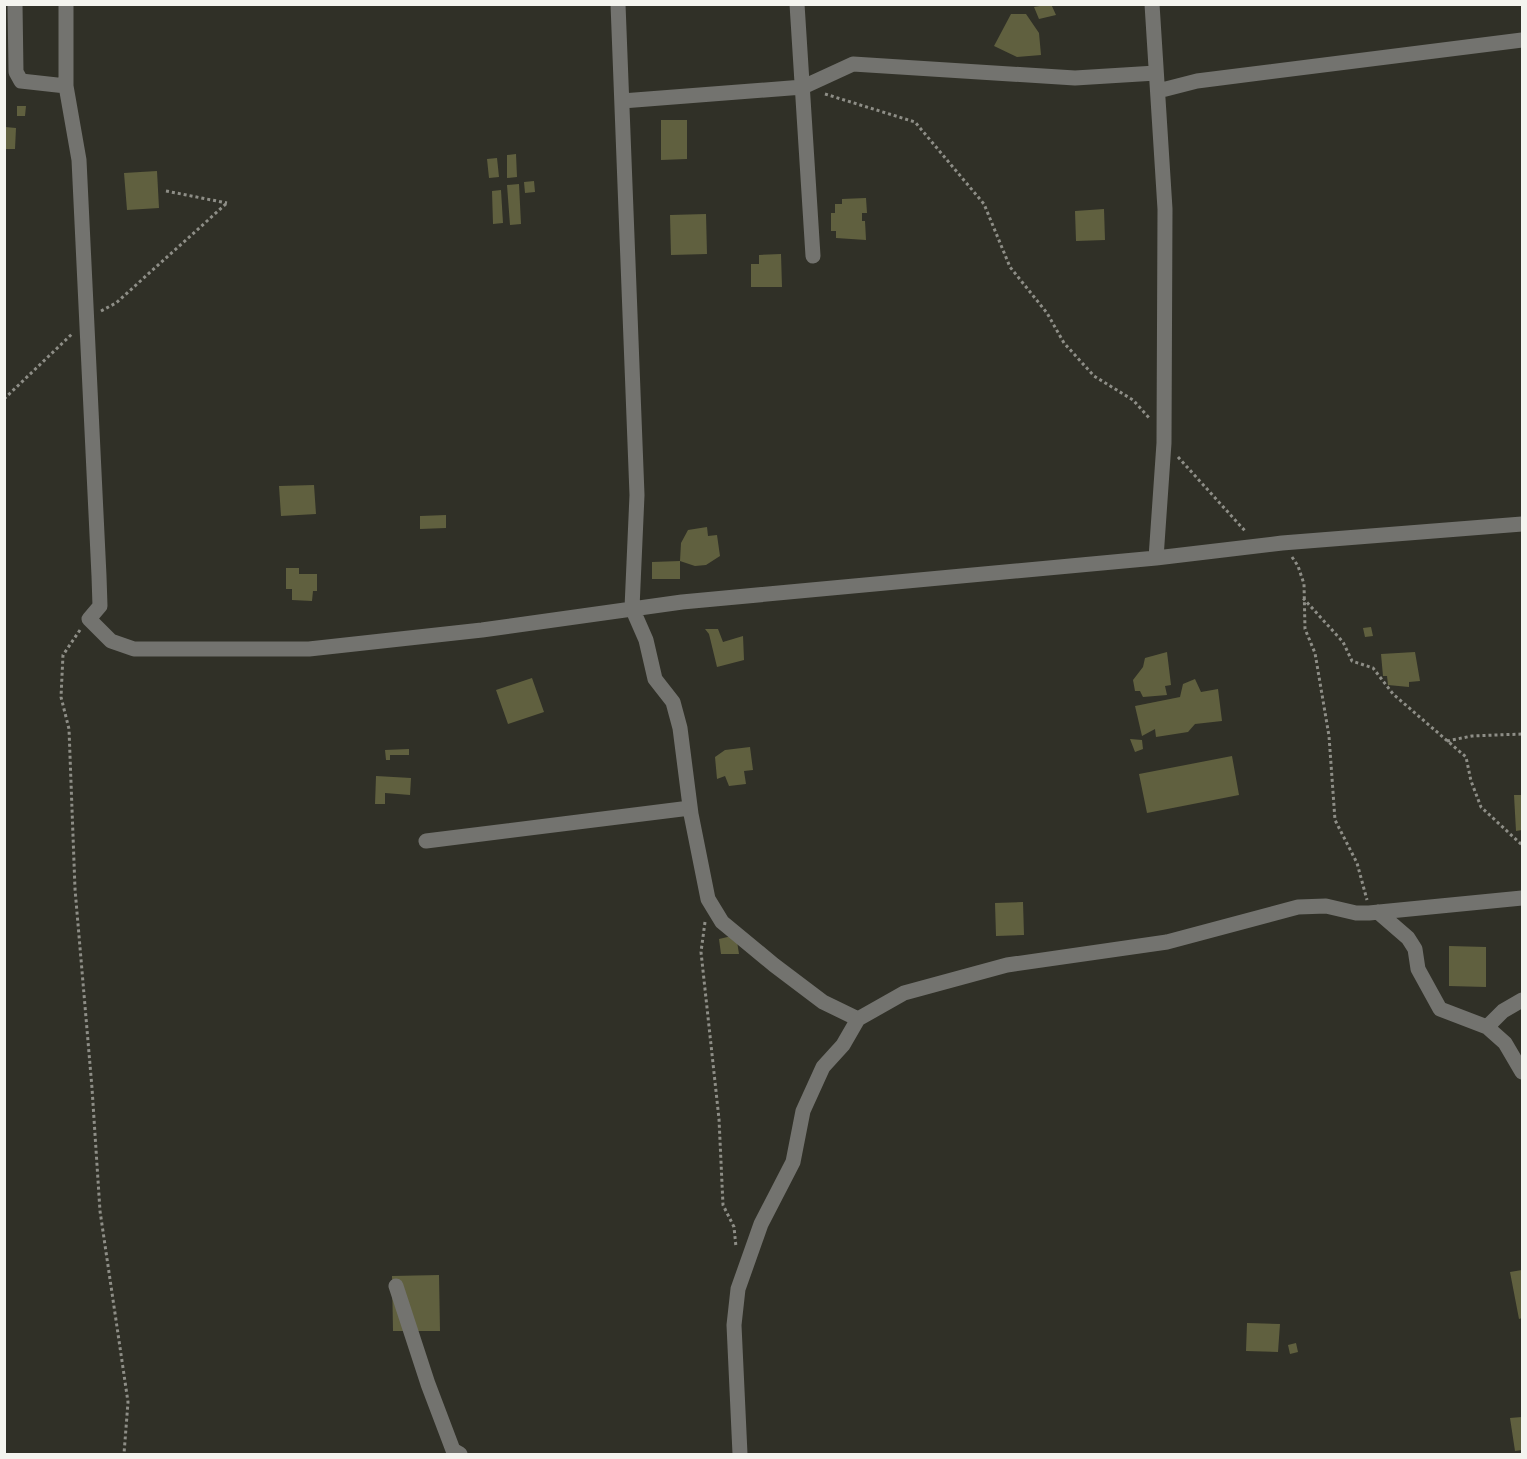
<svg xmlns="http://www.w3.org/2000/svg" width="1527" height="1459" font-family="'DejaVu Sans',sans-serif">
<style>
.building{fill:#60603f}
.lines{fill:none;stroke-linecap:round;stroke-linejoin:round}
.path{stroke:#8e8e87;stroke-width:3;stroke-dasharray:3 3;stroke-linecap:butt}
.minor{stroke:#73736f;stroke-width:15}
</style>
<rect width="100%" height="100%" fill="#303027"/>
<path class="building" d="M 1051,4 L 1056,15 L 1039,19 L 1034,7 Z
M 1011,14 L 1026,14 L 1039,33 L 1041,55 L 1017,57 L 994,46 Z
M 17,106 L 26,106 L 25,116 L 17,116 Z
M 661,120 L 687,120 L 687,159 L 661,160 Z
M 5,127 L 16,128 L 15,149 L 5,149 Z
M 516,154 L 517,177 L 507,178 L 507,155 Z
M 497,158 L 499,177 L 489,178 L 487,159 Z
M 157,171 L 159,208 L 127,210 L 124,173 Z
M 534,181 L 535,192 L 525,193 L 524,182 Z
M 519,184 L 521,224 L 510,225 L 507,185 Z
M 501,190 L 503,223 L 493,224 L 492,191 Z
M 866,198 L 867,213 L 862,213 L 862,221 L 865,221 L 866,240 L 836,238 L 836,231 L 831,231 L 831,213 L 835,213 L 835,204 L 842,204 L 842,199 Z
M 1104,209 L 1105,240 L 1076,241 L 1075,211 Z
M 706,214 L 707,254 L 671,255 L 670,215 Z
M 781,254 L 782,287 L 751,287 L 751,264 L 759,264 L 759,255 Z
M 314,485 L 316,514 L 281,516 L 279,486 Z
M 446,515 L 446,528 L 420,529 L 420,516 Z
M 707,527 L 708,536 L 717,535 L 720,556 L 706,565 L 695,566 L 680,561 L 681,543 L 688,530 Z
M 680,561 L 680,579 L 652,579 L 652,562 Z
M 286,568 L 299,568 L 299,574 L 317,574 L 317,591 L 313,591 L 312,601 L 292,600 L 292,589 L 286,589 Z
M 1371,627 L 1373,636 L 1365,637 L 1363,628 Z
M 705,629 L 718,629 L 723,642 L 743,636 L 744,660 L 717,667 L 709,634 Z
M 1167,652 L 1171,685 L 1165,686 L 1167,695 L 1143,697 L 1140,691 L 1135,691 L 1133,680 L 1143,667 L 1145,658 Z
M 1415,652 L 1420,681 L 1409,682 L 1409,687 L 1388,685 L 1387,676 L 1383,676 L 1381,654 Z
M 532,678 L 544,712 L 508,724 L 496,690 Z
M 1195,679 L 1201,692 L 1218,689 L 1222,721 L 1195,724 L 1188,732 L 1156,737 L 1155,729 L 1142,736 L 1135,706 L 1180,697 L 1183,684 Z
M 1130,739 L 1142,740 L 1143,749 L 1135,752 Z
M 750,747 L 753,770 L 744,771 L 746,784 L 729,786 L 725,776 L 717,779 L 715,757 L 725,750 Z
M 409,749 L 409,755 L 390,755 L 390,760 L 386,760 L 385,750 Z
M 1232,756 L 1239,795 L 1147,813 L 1139,774 Z
M 376,776 L 411,778 L 410,795 L 385,793 L 385,804 L 375,804 Z
M 1514,795 L 1522,795 L 1522,830 L 1516,831 Z
M 1023,902 L 1024,935 L 996,936 L 995,903 Z
M 736,935 L 739,954 L 721,954 L 719,939 Z
M 1449,946 L 1486,947 L 1486,987 L 1449,986 Z
M 1522,1270 L 1522,1318 L 1519,1319 L 1510,1272 Z
M 439,1275 L 440,1331 L 393,1331 L 392,1276 Z
M 1247,1323 L 1280,1324 L 1278,1352 L 1246,1351 Z
M 1296,1343 L 1298,1352 L 1290,1354 L 1288,1345 Z
M 1522,1417 L 1522,1450 L 1515,1451 L 1510,1418 Z"/>
<g class="lines">
<path class="path" d="M 825,94 L 915,122 L 984,204 L 1010,267 L 1047,313 L 1064,343 L 1094,376 L 1133,400 L 1150,419
M 166,191 L 227,203
M 101,311 L 116,303 L 227,203
M 4,399 L 73,333
M 1178,457 L 1246,532
M 1292,557 L 1298,566 L 1304,584 L 1305,629 L 1315,653 L 1329,736 L 1335,820 L 1357,863 L 1367,900
M 1303,598 L 1343,642 L 1352,661 L 1373,668 L 1393,694 L 1466,757 L 1471,781 L 1481,807 L 1522,845
M 80,630 L 63,655 L 61,697 L 69,729 L 75,889 L 92,1088 L 100,1211 L 128,1402 L 124,1454
M 1447,741 L 1472,736 L 1522,734
M 705,922 L 701,952 L 719,1119 L 723,1205 L 734,1227 L 736,1247"/>
<path class="minor" d="M 15,4 L 16,72 L 21,81 L 66,86
M 66,4 L 66,86 L 79,160 L 99,576 L 100,606 L 89,619 L 111,641 L 134,649 L 309,649 L 482,630 L 682,602 L 1156,558 L 1282,543 L 1522,524
M 618,4 L 637,495 L 632,608 L 646,640 L 655,679 L 673,702 L 680,728 L 691,814 L 708,899 L 722,922 L 774,965 L 823,1002 L 858,1019
M 797,4 L 813,256
M 1152,4 L 1165,209 L 1164,443 L 1156,558
M 1158,91 L 1197,81 L 1522,40
M 622,101 L 803,87 L 853,64 L 1075,78 L 1156,73
M 426,841 L 690,808
M 1378,912 L 1408,938 L 1415,949 L 1418,969 L 1440,1009 L 1487,1027 L 1505,1043 L 1522,1072
M 1487,1027 L 1503,1011 L 1522,1000
M 396,1286 L 428,1384 L 453,1450 L 460,1454
M 740,1454 L 734,1325 L 738,1289 L 761,1224 L 793,1162 L 803,1111 L 823,1067 L 843,1045 L 858,1019 L 904,993 L 1007,965 L 1167,942 L 1298,907 L 1326,906 L 1356,913 L 1369,913 L 1522,898"/>
</g>
<rect width="1527" height="1459" fill="none" stroke="#f4f4ef" stroke-width="12"/>
</svg>
